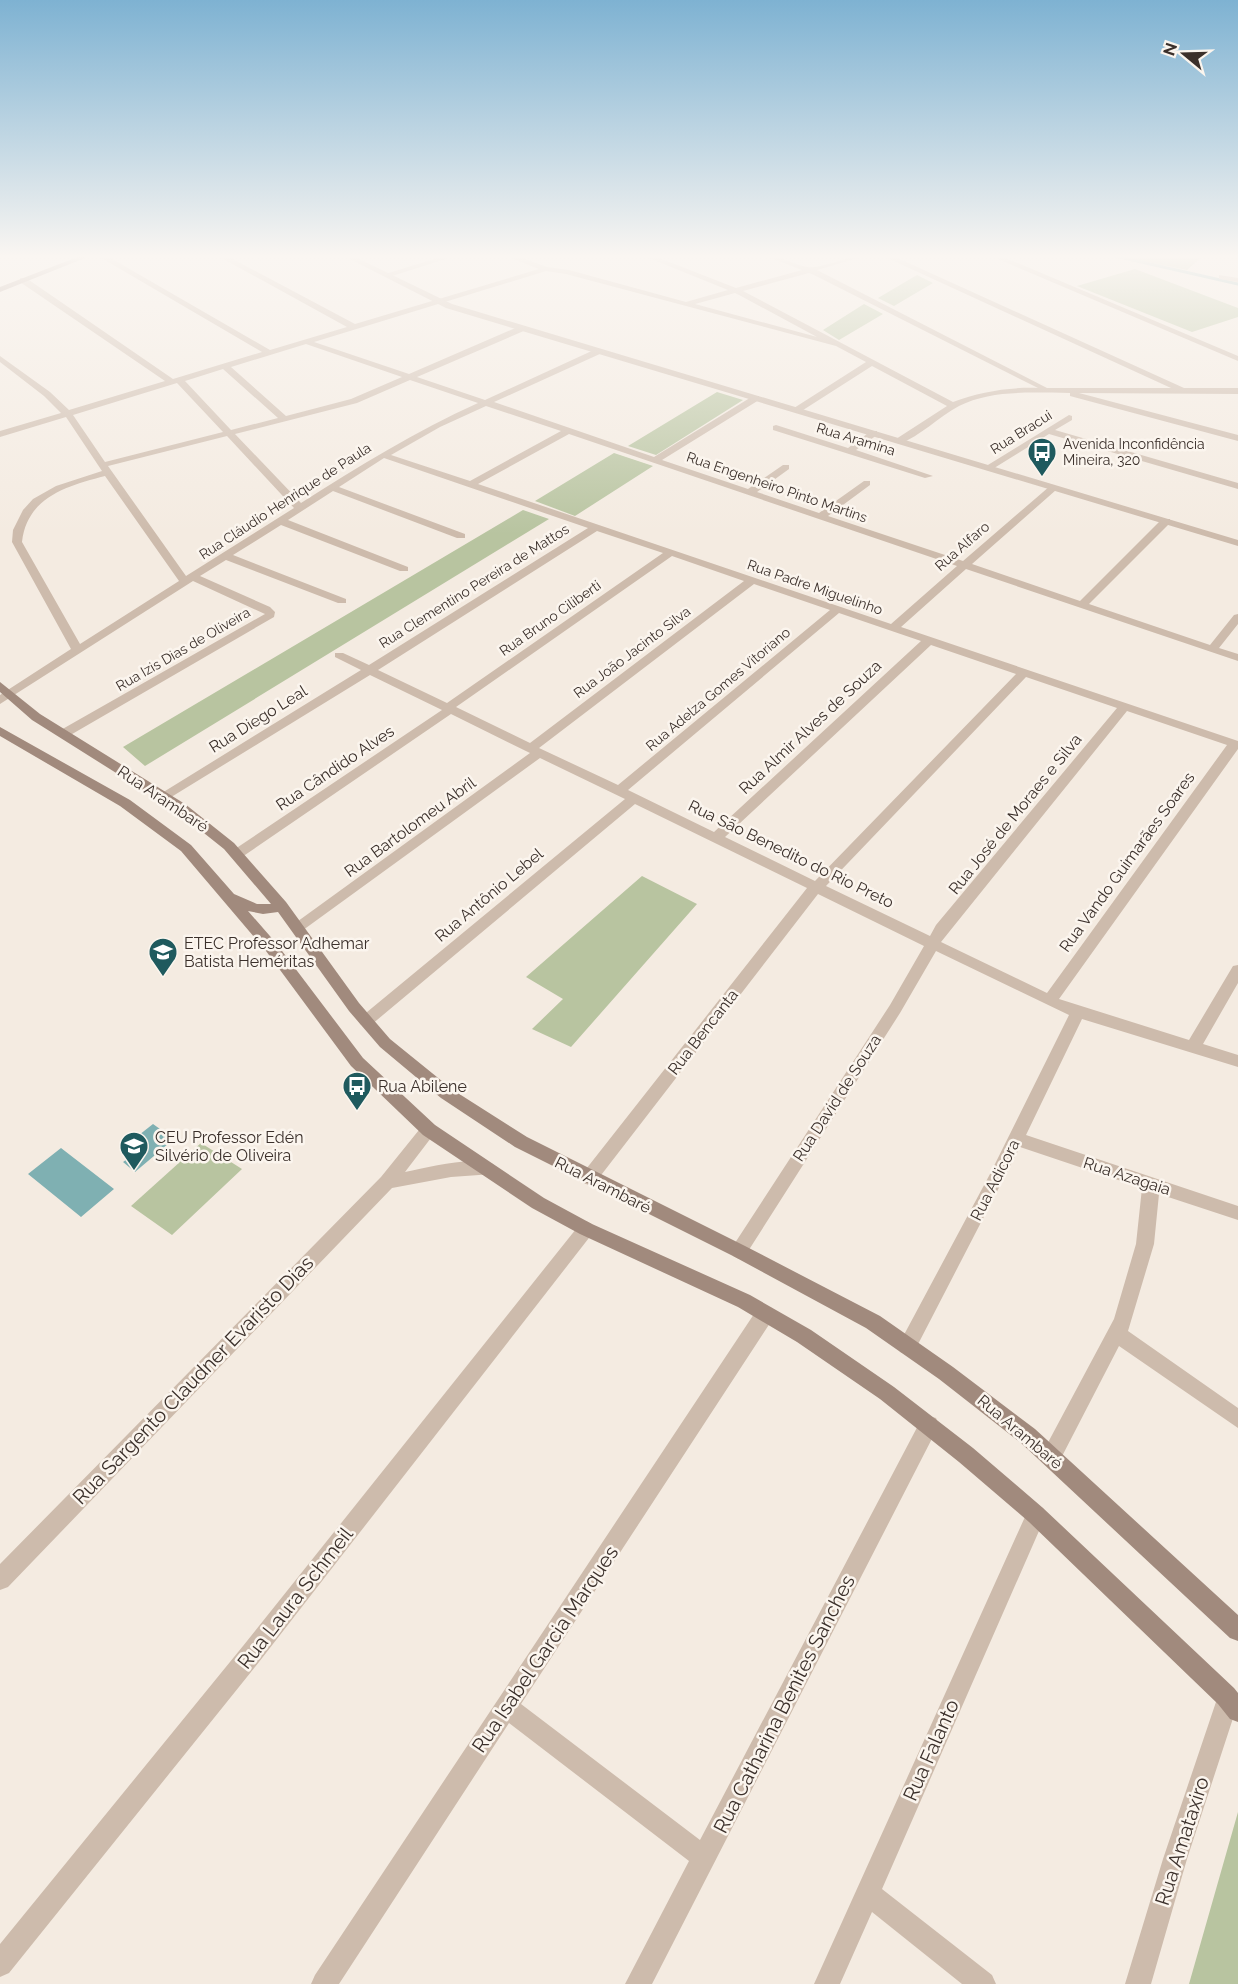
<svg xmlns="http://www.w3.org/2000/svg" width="1238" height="1984" font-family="Raleway,sans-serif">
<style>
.green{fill:#b8c4a0}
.water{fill:#7fb0b2}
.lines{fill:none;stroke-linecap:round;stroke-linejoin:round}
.stream{stroke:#7fb0b2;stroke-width:3}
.minor{fill:#cdbbac;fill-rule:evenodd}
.tertiary{fill:#cdbbac;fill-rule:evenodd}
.secondary{fill:#a18a7d;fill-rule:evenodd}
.labels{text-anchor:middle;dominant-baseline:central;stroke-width:5;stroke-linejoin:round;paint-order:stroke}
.far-street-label{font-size:14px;fill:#3b302b;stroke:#fbf5ee}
.far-poi-label{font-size:14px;fill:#3b302b;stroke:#fbf5ee;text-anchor:start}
.street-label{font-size:16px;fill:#3b302b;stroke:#fbf5ee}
.poi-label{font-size:16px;fill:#3b302b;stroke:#fbf5ee;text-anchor:start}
.near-street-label{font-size:20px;fill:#3b302b;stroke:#fbf5ee}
</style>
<rect width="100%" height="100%" fill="#f4ebe1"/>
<path class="green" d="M 1119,256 L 1203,256 L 1187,270 Z
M 1135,269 L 1238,308 L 1238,317 L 1192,332 L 1077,286 Z
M 917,275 L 933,283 L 894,306 L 878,298 Z
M 864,304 L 883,314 L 839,340 L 823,330 Z
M 717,392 L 743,400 L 656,455 L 628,446 Z
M 614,453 L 653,466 L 575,516 L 535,501 Z
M 523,510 L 549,519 L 145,766 L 123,747 Z
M 642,876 L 697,904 L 571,1047 L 532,1029 L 563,999 L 526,977 Z
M 201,1143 L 242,1169 L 172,1235 L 131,1206 Z
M 1238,1812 L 1238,1984 L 1189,1984 Z"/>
<path class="water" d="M 153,1124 L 174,1139 L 135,1172 L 123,1162 L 137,1152 L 139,1135 Z
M 61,1148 L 114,1189 L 81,1217 L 28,1174 Z"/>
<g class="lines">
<path class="stream" d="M 1115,256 L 1238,284"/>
<path class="minor" d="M 98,256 L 107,256 L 270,350 L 347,327 L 218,256 L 227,256 L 355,324 L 539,269 L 506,256 L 517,256 L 547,267 L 569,270 L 686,302 L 728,290 L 644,256 L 654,256 L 736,288 L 802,270 L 766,256 C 782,256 793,265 808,267 C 821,269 847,256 865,256 L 817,270 L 1047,388 L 1171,388 L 883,256 L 893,256 L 1184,388 L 1238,388 L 1238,394 L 1079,393 L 1238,435 L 1238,441 L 1070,396 L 1070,393 C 1034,393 992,389 959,406 C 938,417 921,436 899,444 L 894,441 L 896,439 L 947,406 L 872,366 L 800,412 L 794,412 L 794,408 L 866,362 L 836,346 L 566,274 L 546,271 L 314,342 L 409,374 L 520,326 L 526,326 L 526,330 L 417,377 L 485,400 L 596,349 L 602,349 L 602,353 L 494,402 L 654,457 L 753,396 L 759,396 L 759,400 L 662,460 L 748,489 L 783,465 L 789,465 L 789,469 L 757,492 L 819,513 L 864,481 L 870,481 L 870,485 L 828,516 L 963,561 L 1050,486 L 1056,486 L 1056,490 L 972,564 L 1080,601 L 1162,519 L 1170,519 L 1170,523 L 1089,604 L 1210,645 L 1234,615 L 1238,614 L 1238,624 L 1219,648 L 1238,654 L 1238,661 L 966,569 L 901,627 L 1238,741 L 1238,749 L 1059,999 L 1189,1040 L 1233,966 L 1238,965 L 1238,983 L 1203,1044 L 1238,1055 L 1238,1067 L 1082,1019 L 1026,1135 L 1238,1206 L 1238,1220 L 1159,1194 L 1154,1244 L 1128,1331 L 1238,1408 L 1238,1428 L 1119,1346 L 1058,1464 L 1051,1467 L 1044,1464 L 1041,1457 L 1044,1450 L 1114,1319 L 1136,1244 L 1142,1188 L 1020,1147 L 914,1352 L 907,1355 L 900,1352 L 898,1346 L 990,1174 L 1069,1015 L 936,951 L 900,1013 L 745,1256 L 739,1259 L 733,1256 L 730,1251 L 733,1246 L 890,1005 L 924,946 L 818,894 L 595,1183 L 589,1185 L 583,1183 L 581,1178 L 583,1173 L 807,888 L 635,804 L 371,1025 L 361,1025 L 358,1021 L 361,1017 L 625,799 L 540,758 L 299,933 L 292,928 L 294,924 L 530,753 L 451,714 L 242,857 L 232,857 L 230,854 L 232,851 L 442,710 L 370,675 L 168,799 L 158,799 L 157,796 L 361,670 L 335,657 L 335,653 L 343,653 L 369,665 L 588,528 L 384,458 L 339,487 L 465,534 L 465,538 L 457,538 L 333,491 L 288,520 L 408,567 L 408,571 L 400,571 L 281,525 L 233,555 L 346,599 L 346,603 L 338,603 L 226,560 L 200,576 L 270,607 L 275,612 L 274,617 L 67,737 L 59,737 L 59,731 L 265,614 L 193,581 L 0,704 L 0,695 L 71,649 L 12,542 L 13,530 L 23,510 L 33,499 L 56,486 L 102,471 L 66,417 L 0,437 L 0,431 L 61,413 L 44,396 L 0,362 L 0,356 L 50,392 L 69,410 L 165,381 L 20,282 L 20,278 L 26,278 L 173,379 L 262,352 ZM 809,273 L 814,275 L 1038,388 C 1008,387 980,392 953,402 L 743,291 ZM 735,293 L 741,296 L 817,337 L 695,304 ZM 306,344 L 402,377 L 351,399 L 286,416 L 231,367 ZM 223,369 L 278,418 L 231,430 L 185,381 ZM 410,380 L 478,403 C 416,431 359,466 301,503 L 235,434 L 357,403 ZM 177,383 L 223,432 L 105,462 L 73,415 ZM 486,406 L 561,431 L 470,481 L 391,455 L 440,427 ZM 569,434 L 957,566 L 891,624 L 478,484 ZM 227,436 L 294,508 L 186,576 L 108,466 ZM 105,476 L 179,581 L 80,644 L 22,542 C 27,497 67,486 105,476 ZM 597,531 L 663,553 L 447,703 L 378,670 ZM 672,556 L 744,581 L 530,743 L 456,707 ZM 754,584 L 830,610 L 618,785 L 539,748 ZM 839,613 L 921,641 L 714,832 L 628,790 ZM 931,645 L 1016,674 L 815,881 L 725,837 ZM 1026,677 L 1117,708 L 936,925 L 930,936 L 826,886 ZM 1127,711 L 1227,745 L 1047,993 L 941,942 Z
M 444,256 L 455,256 L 389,277 L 382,275 Z
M 991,256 L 1001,256 L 1238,356 L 1238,361 Z
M 1219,275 L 1238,278 L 1238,282 L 1219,279 Z
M 1069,415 L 1072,416 L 1072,420 L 1055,430 L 1238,483 L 1238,489 L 1049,434 L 991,470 L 983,468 Z
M 776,425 L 848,448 L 871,431 L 877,431 L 877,435 L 856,450 L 933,476 L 925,478 L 773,430 L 773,426 Z
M 429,1123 L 435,1125 L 437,1130 L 405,1172 C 430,1167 469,1156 493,1164 L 495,1169 L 493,1174 L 451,1177 L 392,1188 L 8,1587 L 0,1590 L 0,1564 L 381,1177 L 423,1125 Z
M 586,1221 L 592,1224 L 595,1229 L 592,1234 L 259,1662 L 9,1973 L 0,1977 L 0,1944 L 243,1646 L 580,1224 Z
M 765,1306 L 772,1308 L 774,1314 L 772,1320 L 521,1704 L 700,1840 L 922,1418 L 929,1416 L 936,1418 L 939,1425 L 652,1984 L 625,1984 L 689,1861 L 509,1723 L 339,1984 L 311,1984 L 315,1975 L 758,1308 Z
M 1036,1505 L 1043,1508 L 1046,1515 L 882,1889 L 992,1975 L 996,1984 L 962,1984 L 872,1912 L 840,1984 L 814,1984 L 1029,1508 Z
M 1228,1688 L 1236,1691 L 1238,1703 L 1187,1859 L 1151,1984 L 1125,1984 L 1163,1859 L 1217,1699 L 1220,1691 Z"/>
<path class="tertiary" d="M 344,256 L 353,256 L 452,304 L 1238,540 L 1238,546 L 446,308 Z"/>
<path class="secondary" d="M 80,256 L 90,256 L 0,292 L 0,287 Z
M 0,682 L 40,714 L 185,804 L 234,843 L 286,902 L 359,1003 L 390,1039 L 453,1090 L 527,1137 L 745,1246 L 880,1316 L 953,1367 L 1035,1429 L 1238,1615 L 1238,1641 L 1230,1638 L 1021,1443 L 939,1379 L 866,1328 L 733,1256 L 515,1147 L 441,1098 L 380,1047 L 349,1011 L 278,912 L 263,914 L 248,911 L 276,943 L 363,1058 L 435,1125 L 544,1198 L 592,1224 L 750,1295 L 811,1330 L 894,1387 L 973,1448 L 1043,1508 L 1234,1688 L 1238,1693 L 1238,1722 L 1230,1719 L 1218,1704 L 1029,1522 L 959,1462 L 880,1399 L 797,1342 L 738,1307 L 580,1234 L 532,1208 L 423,1135 L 351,1066 L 266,951 L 181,851 L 120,806 L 0,736 L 0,727 L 130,800 L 191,845 L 234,894 L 257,904 L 271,904 L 224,849 L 175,810 L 32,720 L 0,692 Z"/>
</g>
<linearGradient id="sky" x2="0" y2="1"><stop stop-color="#7eb2d2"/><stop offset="0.48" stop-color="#faf6f2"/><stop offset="1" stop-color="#faf6f2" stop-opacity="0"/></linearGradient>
<rect width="1238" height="534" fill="url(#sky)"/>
<defs>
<g id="bus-pin" transform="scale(1.5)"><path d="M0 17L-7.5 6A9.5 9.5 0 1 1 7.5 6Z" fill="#1f5a5e" stroke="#fbf5ee"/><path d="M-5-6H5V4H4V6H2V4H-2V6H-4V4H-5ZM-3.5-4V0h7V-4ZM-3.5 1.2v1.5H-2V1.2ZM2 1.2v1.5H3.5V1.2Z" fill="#fff"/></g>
<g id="university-pin" transform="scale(1.5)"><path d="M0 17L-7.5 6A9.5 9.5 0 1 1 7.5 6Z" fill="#1f5a5e" stroke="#fbf5ee"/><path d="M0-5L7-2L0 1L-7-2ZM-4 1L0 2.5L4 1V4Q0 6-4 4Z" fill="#fff"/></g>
<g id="school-pin" transform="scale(1.5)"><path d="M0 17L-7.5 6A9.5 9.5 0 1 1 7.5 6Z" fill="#1f5a5e" stroke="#fbf5ee"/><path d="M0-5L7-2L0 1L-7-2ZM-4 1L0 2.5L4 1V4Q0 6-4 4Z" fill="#fff"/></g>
</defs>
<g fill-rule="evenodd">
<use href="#bus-pin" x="1042" y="452"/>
<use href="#university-pin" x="163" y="952"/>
<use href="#bus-pin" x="357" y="1086"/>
<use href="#school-pin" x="134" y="1146"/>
</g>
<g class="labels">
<g class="far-street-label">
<text transform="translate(1021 432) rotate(-32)">Rua Bracui</text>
<text transform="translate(856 439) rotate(17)">Rua Aramina</text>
<text transform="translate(777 487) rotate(19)">Rua Engenheiro Pinto Martins</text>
<text transform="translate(285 501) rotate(-33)">Rua Cláudio Henrique de Paula</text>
<text transform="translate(962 546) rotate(-41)">Rua Alfaro</text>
<text transform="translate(474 586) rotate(-32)">Rua Clementino Pereira de Mattos</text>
<text transform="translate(815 587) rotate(19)">Rua Padre Miguelinho</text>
<text transform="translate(550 618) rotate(-35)">Rua Bruno Ciliberti</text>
<text transform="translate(183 649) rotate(-30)">Rua Izis Dias de Oliveira</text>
<text transform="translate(632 652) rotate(-37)">Rua João Jacinto Silva</text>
<text transform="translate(718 689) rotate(-40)">Rua Adelza Gomes Vitoriano</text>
</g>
<g class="far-poi-label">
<text x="1063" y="444">Avenida Inconfidência<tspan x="1063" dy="16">Mineira, 320</tspan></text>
</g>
<g class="street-label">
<text transform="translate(258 719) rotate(-32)">Rua Diego Leal</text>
<text transform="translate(810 727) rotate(-43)">Rua Almir Alves de Souza</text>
<text transform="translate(335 768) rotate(-34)">Rua Cândido Alves</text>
<text transform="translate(163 799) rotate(34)">Rua Arambaré</text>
<text transform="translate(1015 814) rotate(-51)">Rua José de Moraes e Silva</text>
<text transform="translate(410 827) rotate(-36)">Rua Bartolomeu Abril</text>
<text transform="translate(791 854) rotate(26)">Rua São Benedito do Rio Preto</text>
<text transform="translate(1127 862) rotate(-54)">Rua Vando Guimarães Soares</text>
<text transform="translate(489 895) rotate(-40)">Rua Antônio Lebel</text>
<text transform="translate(703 1032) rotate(-52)">Rua Bencanta</text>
<text transform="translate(837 1098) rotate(-57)">Rua David de Souza</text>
<text transform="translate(1127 1176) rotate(18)">Rua Azagaia</text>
<text transform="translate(995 1180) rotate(-63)">Rua Adicora</text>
<text transform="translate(603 1185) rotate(27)">Rua Arambaré</text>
<text transform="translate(1020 1432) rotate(40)">Rua Arambaré</text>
</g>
<g class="poi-label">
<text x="184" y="943">ETEC Professor Adhemar<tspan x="184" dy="18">Batista Heméritas</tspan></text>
<text x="378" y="1086">Rua Abilene</text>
<text x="155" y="1137">CEU Professor Edén<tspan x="155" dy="18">Silvério de Oliveira</tspan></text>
</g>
<g class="near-street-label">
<text transform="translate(193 1380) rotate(-46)">Rua Sargento Claudner Evaristo Dias</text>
<text transform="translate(295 1598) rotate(-52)">Rua Laura Schmeil</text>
<text transform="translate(545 1649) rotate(-56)">Rua Isabel Garcia Marques</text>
<text transform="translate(784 1704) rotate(-63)">Rua Catharina Benites Sanches</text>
<text transform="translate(931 1750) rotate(-66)">Rua Falanto</text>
<text transform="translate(1182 1841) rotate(-72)">Rua Amataxiro</text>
</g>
</g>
<g transform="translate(1184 54) rotate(289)" stroke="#fbf5ee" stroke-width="4.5" paint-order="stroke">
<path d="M0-4.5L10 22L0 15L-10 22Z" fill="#3b302b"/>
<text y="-9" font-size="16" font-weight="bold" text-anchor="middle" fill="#3b302b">N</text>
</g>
</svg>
